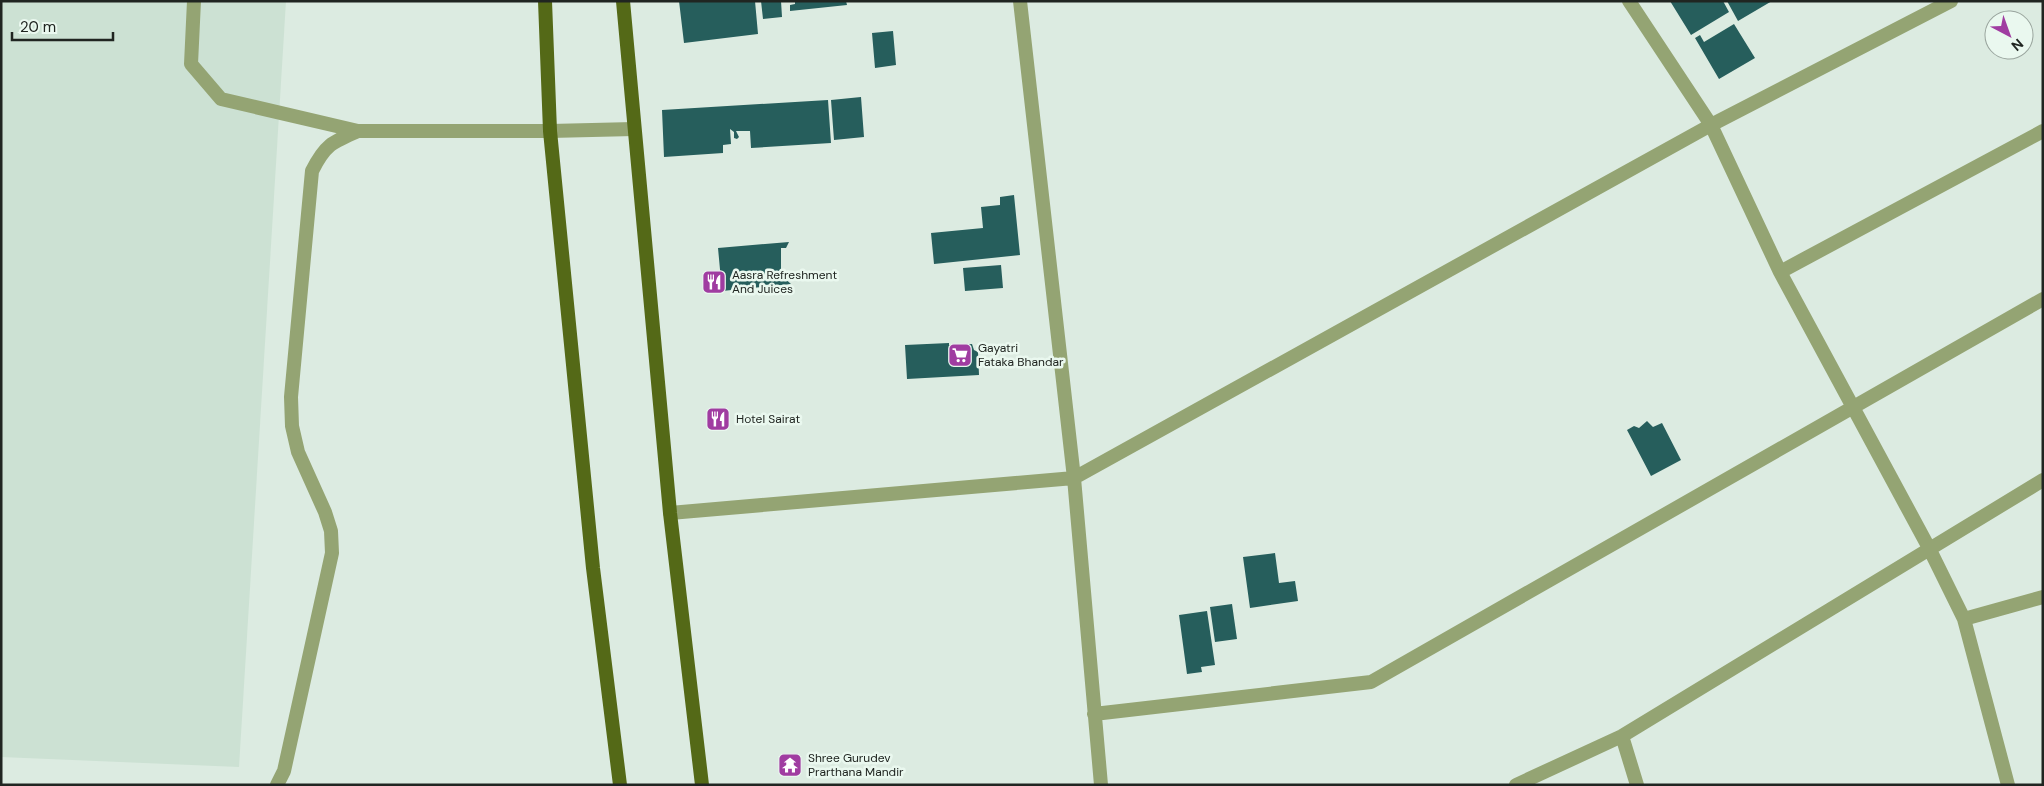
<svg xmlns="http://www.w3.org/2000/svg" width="2044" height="786" font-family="'DM Sans',sans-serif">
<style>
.built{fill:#cce1d3}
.building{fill:#265e5c}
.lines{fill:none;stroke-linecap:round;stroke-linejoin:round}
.service{stroke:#94a473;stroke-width:14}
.minor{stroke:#94a473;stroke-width:14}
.primary{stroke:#546917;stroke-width:14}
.labels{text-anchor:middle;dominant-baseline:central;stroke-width:5;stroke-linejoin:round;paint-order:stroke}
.poi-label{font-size:12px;fill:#202521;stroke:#eaf8ef;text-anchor:start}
</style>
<rect width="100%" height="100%" fill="#dcebe1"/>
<path class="built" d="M 1,1 L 286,1 L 239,767 L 1,757 Z"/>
<path class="building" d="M 679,1 L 755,1 L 758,34 L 684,43 Z
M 761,1 L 781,1 L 782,17 L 763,19 Z
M 795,1 L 846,1 L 847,5 L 790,11 L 790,5 L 795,4 Z
M 1670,1 L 1723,1 L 1729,12 L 1691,35 Z
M 1727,1 L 1772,1 L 1738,21 Z
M 1734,24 L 1755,58 L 1719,79 L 1695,38 L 1700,35 L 1704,42 Z
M 893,31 L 896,65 L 875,68 L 872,33 Z
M 861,97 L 864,137 L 834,140 L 831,100 Z
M 828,100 L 831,143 L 751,148 L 750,131 L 736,131 L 739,137 L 737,139 L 734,138 L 734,132 L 730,129 L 731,144 L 723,145 L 723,153 L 664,157 L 662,110 Z
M 1014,195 L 1020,255 L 934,264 L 931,233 L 983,228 L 981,207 L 1000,205 L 1000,197 Z
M 789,242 L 786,248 L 781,248 L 781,275 L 791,284 L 722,291 L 718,248 Z
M 1001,265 L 1003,288 L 965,291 L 963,268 Z
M 949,343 L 949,345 L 972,344 L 974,350 L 978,352 L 979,375 L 907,379 L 905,345 Z
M 1647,421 L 1653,427 L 1662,423 L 1681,460 L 1651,476 L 1627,430 L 1634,426 L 1639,428 Z
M 1275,553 L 1279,583 L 1295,581 L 1298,601 L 1250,608 L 1243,557 Z
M 1232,604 L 1237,639 L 1215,642 L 1210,607 Z
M 1207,611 L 1215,665 L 1201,667 L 1202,672 L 1187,674 L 1179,615 Z"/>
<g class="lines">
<path class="service" d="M 194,1 L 191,64 L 221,99 L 358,131 L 550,131 L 634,129
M 277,785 L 284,771 L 332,553 L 331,531 L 325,512 L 298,452 L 292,426 L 291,397 L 312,171 C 325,145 332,142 358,131"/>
<path class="minor" d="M 1020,1 L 1074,478 L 1101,785
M 1629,1 L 1711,125 L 1780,272 L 1929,548 L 1964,619 L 2008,785
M 1780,272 L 2043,131
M 670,513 L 1074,478 L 1711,125 L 1951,1
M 1964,619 L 2043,597
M 1094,714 L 1371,682 L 2043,299
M 1622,736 L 1637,785
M 1516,785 L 1622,736 L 2043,480"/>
<path class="primary" d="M 545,1 L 550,131 L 593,568 L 620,785
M 623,1 L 670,513 L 702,785"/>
</g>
<defs>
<g id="restaurant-square" transform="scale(1.25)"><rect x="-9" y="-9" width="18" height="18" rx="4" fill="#a03ca1" stroke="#eaf8ef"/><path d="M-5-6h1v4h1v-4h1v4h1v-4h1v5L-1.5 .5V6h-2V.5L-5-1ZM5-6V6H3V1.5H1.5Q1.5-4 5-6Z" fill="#fff"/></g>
<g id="supermarket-square" transform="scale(1.25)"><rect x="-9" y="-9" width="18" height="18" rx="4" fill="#a03ca1" stroke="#eaf8ef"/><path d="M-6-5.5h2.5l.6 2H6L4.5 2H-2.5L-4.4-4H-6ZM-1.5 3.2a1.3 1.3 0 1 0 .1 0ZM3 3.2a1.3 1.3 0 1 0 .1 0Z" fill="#fff"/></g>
<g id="temple-square" transform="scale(1.25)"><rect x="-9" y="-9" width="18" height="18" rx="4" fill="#a03ca1" stroke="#eaf8ef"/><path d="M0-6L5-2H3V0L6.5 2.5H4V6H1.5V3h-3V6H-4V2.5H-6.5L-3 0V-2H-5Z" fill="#fff"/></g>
</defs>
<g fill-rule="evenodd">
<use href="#restaurant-square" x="714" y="282"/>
<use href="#supermarket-square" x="960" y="355"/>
<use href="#restaurant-square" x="718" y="419"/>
<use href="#temple-square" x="790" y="765"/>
</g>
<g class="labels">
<g class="poi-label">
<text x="732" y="275">Aasra Refreshment<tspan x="732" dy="14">And Juices</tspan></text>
<text x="978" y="348">Gayatri<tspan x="978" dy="14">Fataka Bhandar</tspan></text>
<text x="736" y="419">Hotel Sairat</text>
<text x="808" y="758">Shree Gurudev<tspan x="808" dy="14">Prarthana Mandir</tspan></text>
</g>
</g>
<rect width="2044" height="786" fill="none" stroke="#202521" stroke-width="5"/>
<g transform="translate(2009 35) rotate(139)"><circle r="24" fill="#eaf8ef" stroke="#99a49d"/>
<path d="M0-4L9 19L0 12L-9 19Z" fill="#a03ca1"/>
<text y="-8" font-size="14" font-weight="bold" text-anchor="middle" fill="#202521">N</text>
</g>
<path d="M12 32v8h101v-8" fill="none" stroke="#202521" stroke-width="2.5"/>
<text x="20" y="32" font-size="15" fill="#202521" stroke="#eaf8ef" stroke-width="4" paint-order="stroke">20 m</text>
</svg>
